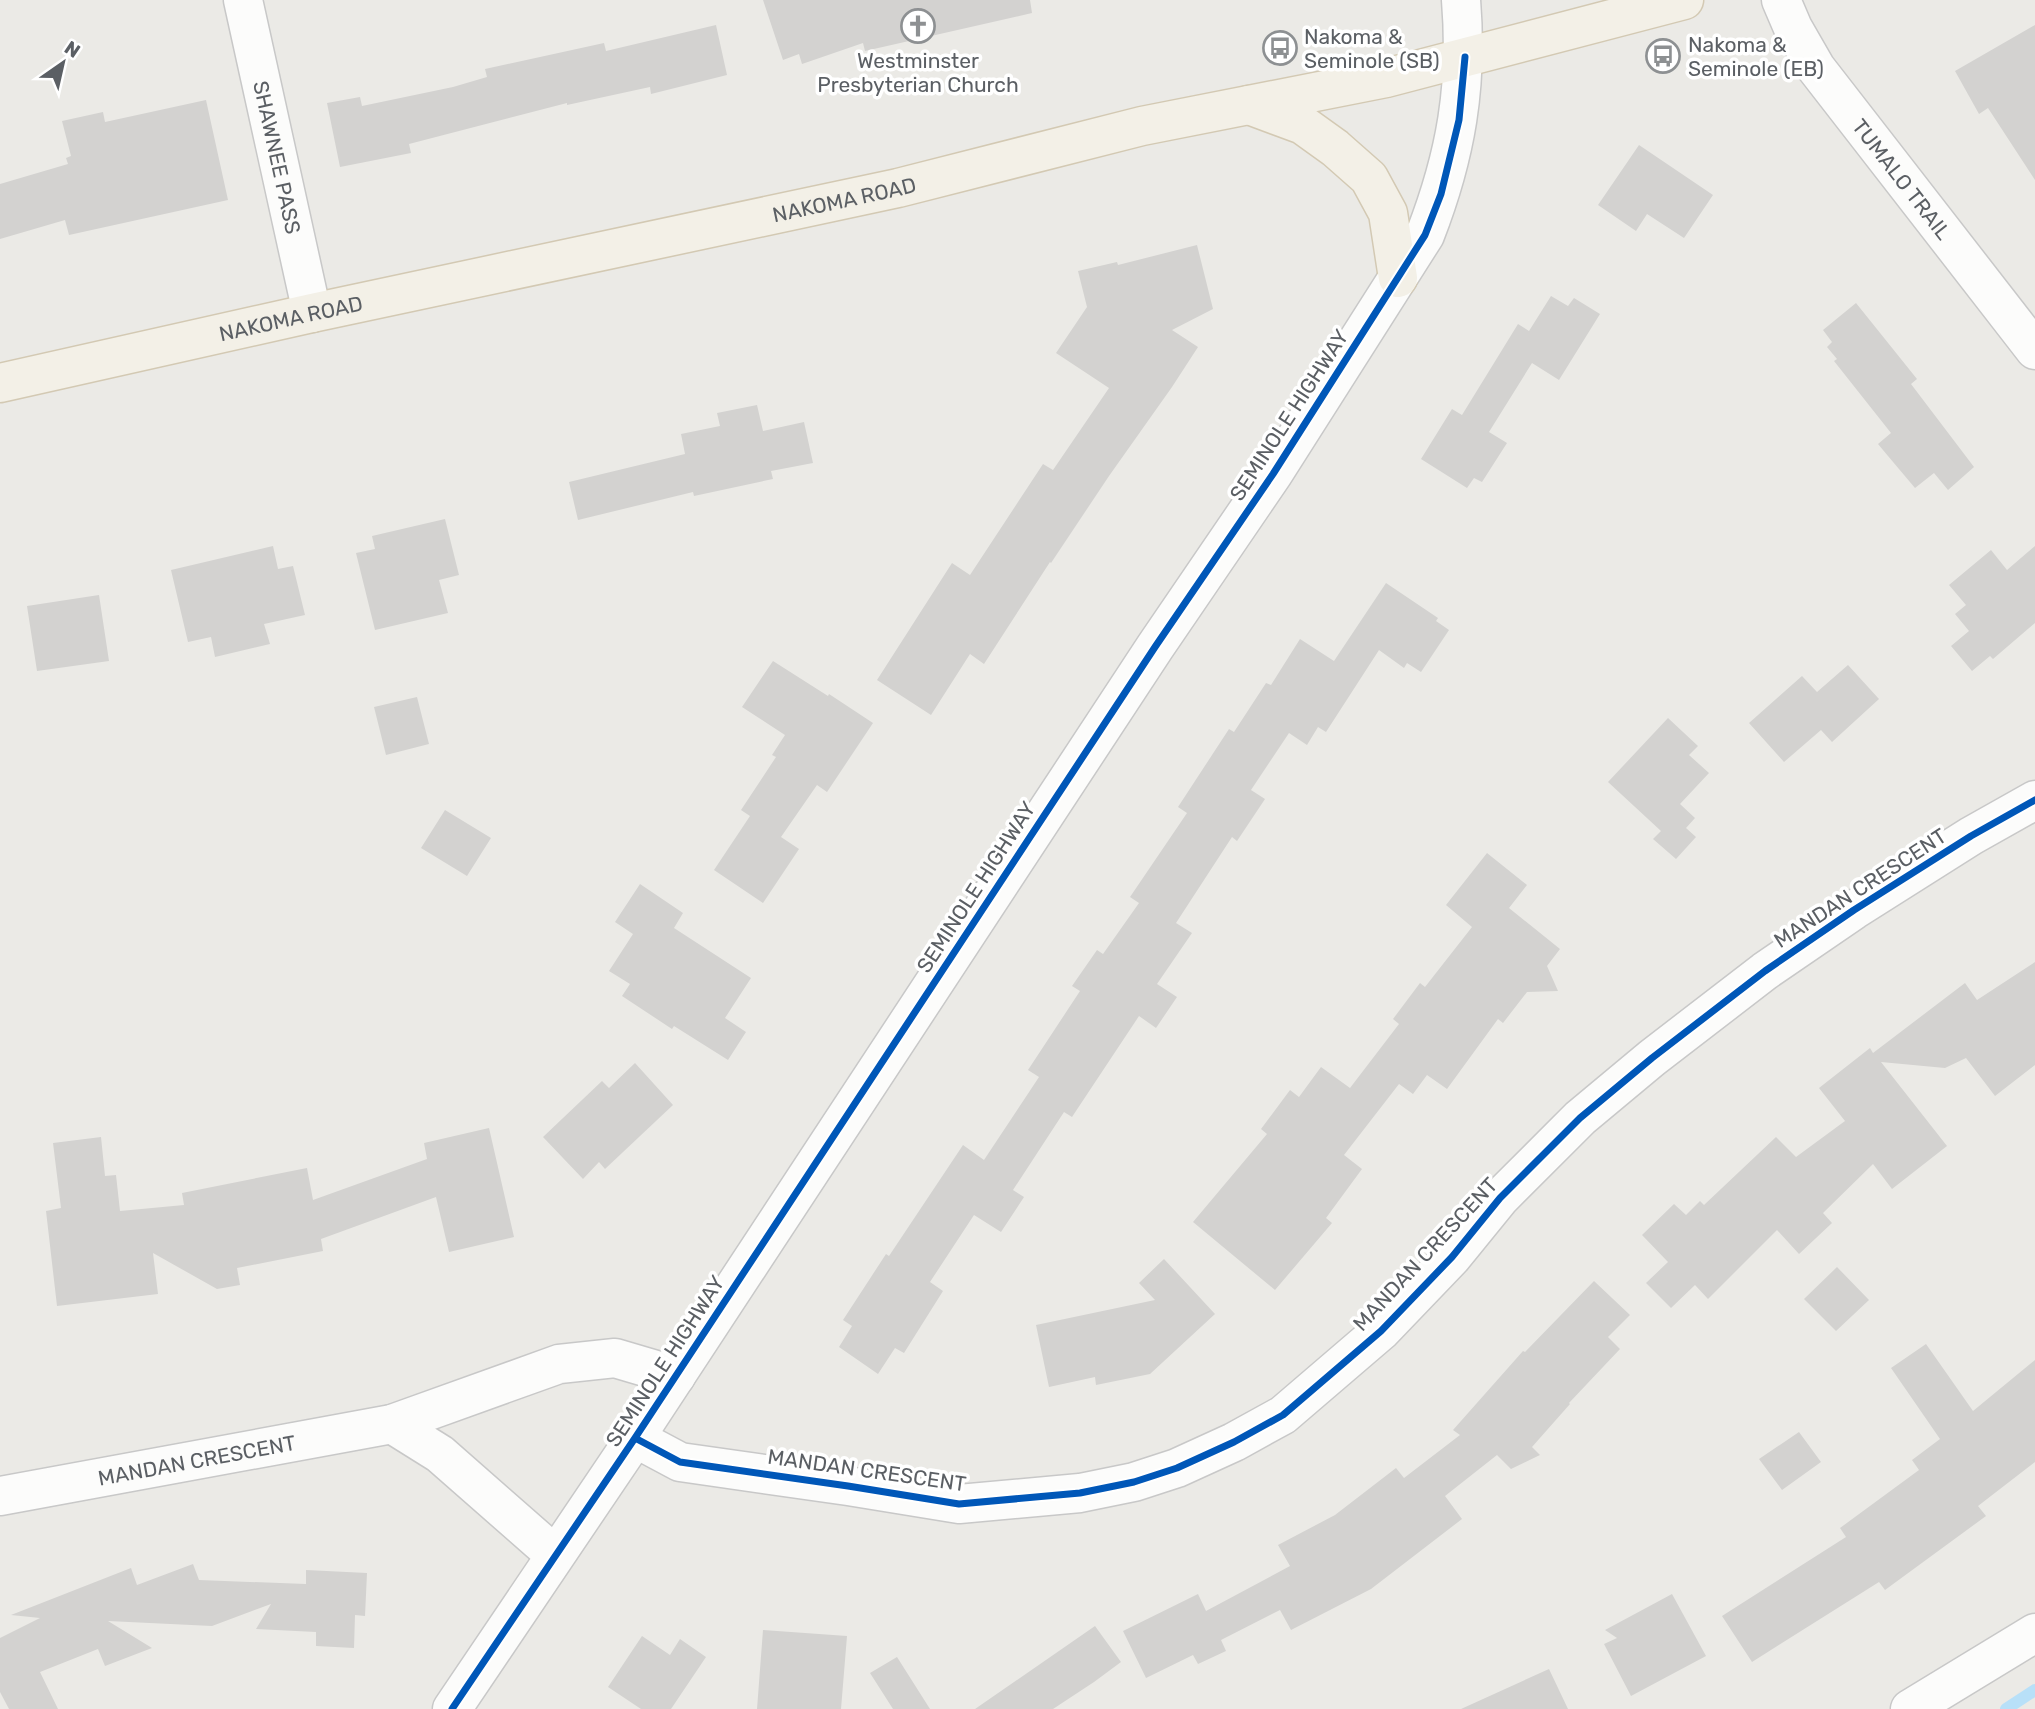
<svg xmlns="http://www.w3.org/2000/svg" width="2035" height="1709" font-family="Rubik,sans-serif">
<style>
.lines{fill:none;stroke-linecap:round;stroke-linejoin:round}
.stream{stroke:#b8e0f8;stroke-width:12}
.building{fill:#d3d2d0}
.minor-casing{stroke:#c8c8c8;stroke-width:41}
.major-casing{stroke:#d3c9b3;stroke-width:41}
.minor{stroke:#fcfcfb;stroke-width:38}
.major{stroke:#f3f0e7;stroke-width:38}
.cycleway-casing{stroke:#fff;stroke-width:11}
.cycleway{stroke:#0057b8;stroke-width:7}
.labels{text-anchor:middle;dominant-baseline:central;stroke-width:7;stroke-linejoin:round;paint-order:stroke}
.poi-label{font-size:21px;fill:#5b5f64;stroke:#fff;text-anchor:start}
.street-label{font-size:21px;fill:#5b5f64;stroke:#fff}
</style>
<rect width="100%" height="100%" fill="#ebeae6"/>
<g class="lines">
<path class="stream" d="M 2006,1709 L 2035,1690"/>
</g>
<path class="building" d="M 763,0 L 1030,0 L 1032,13 L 865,51 L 863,43 L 802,64 L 799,54 L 783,60 Z
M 716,25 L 727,75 L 651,94 L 650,87 L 567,105 L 567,103 L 409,144 L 411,153 L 340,167 L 327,103 L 360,97 L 362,106 L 453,87 L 487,77 L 485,69 L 604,43 L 606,51 Z
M 2035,25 L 2035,180 L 1988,108 L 1979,114 L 1955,71 Z
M 206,100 L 228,200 L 69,235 L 65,220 L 0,239 L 0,184 L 68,164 L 66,158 L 71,156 L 62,121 L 103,112 L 105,122 Z
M 1639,145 L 1713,195 L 1684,238 L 1647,214 L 1636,231 L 1598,205 Z
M 1197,245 L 1213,309 L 1172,330 L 1198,347 L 1172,387 L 1109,476 L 1051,563 L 1050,562 L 984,664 L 970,654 L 931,715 L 877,680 L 952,563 L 970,575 L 1043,464 L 1053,470 L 1109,388 L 1056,353 L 1087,307 L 1078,271 L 1117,262 L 1118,265 Z
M 1551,296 L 1568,306 L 1574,298 L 1600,314 L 1559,380 L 1532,363 L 1489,432 L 1507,443 L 1482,482 L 1474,478 L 1467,488 L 1421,459 L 1452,409 L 1462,415 L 1518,324 L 1529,331 Z
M 1856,303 L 1917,379 L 1911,384 L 1974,467 L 1948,490 L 1934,473 L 1915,488 L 1888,456 L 1878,444 L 1891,433 L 1834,361 L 1837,359 L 1827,347 L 1832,342 L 1823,330 Z
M 757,405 L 763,431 L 804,422 L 813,463 L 771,471 L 773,479 L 694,496 L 693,492 L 578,520 L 569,482 L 685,454 L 681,434 L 720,426 L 717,413 Z
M 445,519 L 459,575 L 439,580 L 448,613 L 375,630 L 356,553 L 375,549 L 372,536 Z
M 273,546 L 278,569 L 293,566 L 305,615 L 264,624 L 270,644 L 215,657 L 211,637 L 188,642 L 171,570 Z
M 2035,546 L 2035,623 L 1993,659 L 1990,656 L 1972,671 L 1951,646 L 1969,631 L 1955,614 L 1966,605 L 1949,585 L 1991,550 L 2007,570 Z
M 1386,583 L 1438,618 L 1436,621 L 1449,630 L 1421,672 L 1407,663 L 1404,668 L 1379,650 L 1326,732 L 1318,727 L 1307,745 L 1289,733 L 1251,790 L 1265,799 L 1237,841 L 1232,837 L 1176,923 L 1192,933 L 1157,984 L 1177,997 L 1156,1028 L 1139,1016 L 1072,1117 L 1064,1112 L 1013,1190 L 1024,1197 L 1001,1232 L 974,1215 L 930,1282 L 943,1291 L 904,1353 L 895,1348 L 878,1374 L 839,1347 L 852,1326 L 843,1320 L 886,1254 L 889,1256 L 963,1145 L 984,1160 L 1039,1077 L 1028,1070 L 1080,991 L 1072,986 L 1097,950 L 1103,954 L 1139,903 L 1130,897 L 1187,813 L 1178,807 L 1229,729 L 1234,732 L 1266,683 L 1271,685 L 1300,639 L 1334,661 Z
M 99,595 L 109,661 L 37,671 L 27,606 Z
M 773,661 L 828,696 L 829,694 L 873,723 L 827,792 L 817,785 L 781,837 L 799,849 L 763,903 L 714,870 L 750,816 L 741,810 L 776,757 L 772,755 L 785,735 L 742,707 Z
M 1848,665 L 1879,699 L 1832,742 L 1821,730 L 1784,762 L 1749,723 L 1802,676 L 1817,692 Z
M 417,697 L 429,744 L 386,755 L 374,707 Z
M 1668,718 L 1698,746 L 1689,755 L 1709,773 L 1680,804 L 1695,818 L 1686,828 L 1696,837 L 1676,859 L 1653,839 L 1661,831 L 1608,782 Z
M 445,810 L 491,838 L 467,876 L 421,848 Z
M 1487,853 L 1527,885 L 1509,908 L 1560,949 L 1547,966 L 1558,991 L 1527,992 L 1503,1023 L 1498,1019 L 1447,1089 L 1427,1075 L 1413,1094 L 1399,1084 L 1344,1155 L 1362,1169 L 1326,1218 L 1332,1223 L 1275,1290 L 1193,1222 L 1267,1134 L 1261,1129 L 1290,1090 L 1299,1097 L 1321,1067 L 1350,1088 L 1399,1024 L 1393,1019 L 1420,983 L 1425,987 L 1472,927 L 1446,905 Z
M 640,884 L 683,913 L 674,928 L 751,978 L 725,1018 L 746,1032 L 728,1060 L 674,1026 L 672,1029 L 622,996 L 630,984 L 609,971 L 633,934 L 615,922 Z
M 2035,962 L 2035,1065 L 1995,1096 L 1966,1058 L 1945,1068 L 1881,1062 L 1947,1146 L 1892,1189 L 1873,1164 L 1823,1213 L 1832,1223 L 1799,1254 L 1777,1230 L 1708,1299 L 1695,1285 L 1671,1308 L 1646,1283 L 1668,1262 L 1642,1235 L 1674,1204 L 1686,1215 L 1700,1201 L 1704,1205 L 1776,1137 L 1796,1157 L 1845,1121 L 1819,1088 L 1870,1048 L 1873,1053 L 1965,983 L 1977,1000 Z
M 635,1063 L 673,1105 L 605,1169 L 599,1162 L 583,1179 L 543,1137 L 602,1081 L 609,1088 Z
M 489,1128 L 514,1237 L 449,1252 L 436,1197 L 321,1239 L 323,1251 L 237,1268 L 240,1285 L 217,1289 L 153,1253 L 158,1294 L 57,1306 L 46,1211 L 61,1208 L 53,1143 L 101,1137 L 105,1176 L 116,1175 L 120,1211 L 184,1205 L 182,1193 L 307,1168 L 313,1200 L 427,1159 L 424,1143 Z
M 1164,1259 L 1215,1314 L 1150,1374 L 1096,1385 L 1095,1377 L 1049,1387 L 1036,1325 L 1155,1300 L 1139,1283 Z
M 1837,1267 L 1869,1300 L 1836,1331 L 1804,1299 Z
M 1594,1281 L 1630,1315 L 1608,1337 L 1620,1349 L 1569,1403 L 1570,1404 L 1532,1447 L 1540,1455 L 1511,1469 L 1497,1455 L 1445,1496 L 1462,1519 L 1371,1589 L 1291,1630 L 1280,1610 L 1221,1640 L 1226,1651 L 1198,1664 L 1193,1655 L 1146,1678 L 1123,1631 L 1198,1594 L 1206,1611 L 1290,1566 L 1278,1545 L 1335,1515 L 1396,1468 L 1404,1478 L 1460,1435 L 1453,1430 L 1523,1351 L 1525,1352 Z
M 1926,1344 L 1973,1411 L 2035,1360 L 2035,1462 L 1978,1506 L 1986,1516 L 1885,1590 L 1879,1582 L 1752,1662 L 1722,1616 L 1846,1537 L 1840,1528 L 1919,1470 L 1912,1460 L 1940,1439 L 1891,1368 Z
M 1799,1432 L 1821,1462 L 1782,1490 L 1759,1459 Z
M 193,1564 L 199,1580 L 306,1584 L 306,1570 L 367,1573 L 365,1616 L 355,1615 L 354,1648 L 316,1646 L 316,1632 L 256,1629 L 271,1604 L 212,1626 L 108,1621 L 152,1648 L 105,1666 L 98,1649 L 40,1672 L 58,1709 L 9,1709 L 0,1692 L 0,1638 L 40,1618 L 11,1615 L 131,1568 L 137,1585 Z
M 1672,1594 L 1706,1656 L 1631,1696 L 1604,1644 L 1617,1638 L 1605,1630 Z
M 1095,1626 L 1121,1662 L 1094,1682 L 1053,1709 L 975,1709 Z
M 763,1630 L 847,1636 L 841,1709 L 757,1709 Z
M 642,1636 L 670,1655 L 680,1639 L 706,1657 L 671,1709 L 641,1709 L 608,1687 Z
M 897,1657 L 930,1709 L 893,1709 L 870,1673 Z
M 1549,1669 L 1568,1709 L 1461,1709 Z"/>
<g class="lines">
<g class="minor-casing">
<g id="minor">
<path id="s1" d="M 243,0 L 312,313"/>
<path id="s2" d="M 1781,0 L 1793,28 L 1816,68 L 2035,350"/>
<path d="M 392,1424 L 440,1454 L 555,1555"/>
<path d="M 635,1438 L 680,1462 L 848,1486 L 959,1504 L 1080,1493 L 1134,1482 L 1177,1468 L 1234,1442 L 1283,1415 L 1381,1331 L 1452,1257 L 1500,1198 L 1580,1118 L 1652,1058 L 1765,971 L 1854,910 L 1971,836 L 2035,800"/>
<path id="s3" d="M 0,1496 L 392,1424 L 559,1364 L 615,1358 L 676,1376"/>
<path d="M 452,1709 L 635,1438 L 1155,647 L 1273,474 L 1425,235 C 1456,155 1468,86 1461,0"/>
<path d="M 1910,1709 L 2035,1633"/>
</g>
</g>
<g class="major-casing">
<g id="major">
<path d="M 1249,105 L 1303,125 L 1335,148 L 1369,178 L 1388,213 L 1398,278"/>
<path id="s4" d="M 0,383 L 312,313 L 898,188 L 1142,126 L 1386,78 L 1684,0"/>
</g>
</g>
<use href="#minor" class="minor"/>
<use href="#major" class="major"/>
<g class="cycleway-casing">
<path id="cycleway" d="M 635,1438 L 680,1462 L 848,1486 L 959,1504 L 1080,1493 L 1134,1482 L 1177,1468 L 1234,1442 L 1283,1415 L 1381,1331 L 1452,1257 L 1500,1198 L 1580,1118 L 1652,1058 L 1765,971 L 1854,910 L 1971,836 L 2035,800
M 452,1709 L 635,1438 L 1155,647 L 1273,474 L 1425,235 L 1441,194 L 1459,120 L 1465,57"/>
</g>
<use href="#cycleway" class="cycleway"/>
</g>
<defs>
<g id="church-ring" transform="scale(1.75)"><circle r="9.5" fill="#fff" stroke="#8d9092" stroke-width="1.5"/><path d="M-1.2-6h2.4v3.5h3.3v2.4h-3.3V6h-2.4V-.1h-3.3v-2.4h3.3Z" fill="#8d9092"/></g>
<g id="bus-ring" transform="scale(1.75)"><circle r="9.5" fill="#fff" stroke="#8d9092" stroke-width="1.5"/><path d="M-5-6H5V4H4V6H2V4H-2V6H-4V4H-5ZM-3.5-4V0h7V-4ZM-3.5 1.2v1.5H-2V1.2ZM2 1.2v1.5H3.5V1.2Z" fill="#8d9092"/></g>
</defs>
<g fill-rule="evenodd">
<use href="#church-ring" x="918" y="26"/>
<use href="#bus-ring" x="1280" y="48"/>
<use href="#bus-ring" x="1663" y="56"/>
</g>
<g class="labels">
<g class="poi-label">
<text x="1304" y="36">Nakoma &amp;<tspan x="1304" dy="24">Seminole (SB)</tspan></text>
<text x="1688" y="44">Nakoma &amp;<tspan x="1688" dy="24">Seminole (EB)</tspan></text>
<text x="918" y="60" text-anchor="middle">Westminster<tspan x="918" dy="24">Presbyterian Church</tspan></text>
</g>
<g class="street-label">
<text stroke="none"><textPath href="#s1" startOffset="161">SHAWNEE PASS</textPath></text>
<text stroke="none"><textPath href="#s2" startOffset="217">TUMALO TRAIL</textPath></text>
<text stroke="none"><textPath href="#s4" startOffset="864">NAKOMA ROAD</textPath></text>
<text stroke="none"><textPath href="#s4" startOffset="298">NAKOMA ROAD</textPath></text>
<text transform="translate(1289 415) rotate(-57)">SEMINOLE HIGHWAY</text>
<text transform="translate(976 887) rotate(-57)">SEMINOLE HIGHWAY</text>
<text transform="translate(1860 888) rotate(-33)">MANDAN CRESCENT</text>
<text transform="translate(1425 1254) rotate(-47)">MANDAN CRESCENT</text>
<text transform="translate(665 1361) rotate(-57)">SEMINOLE HIGHWAY</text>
<text stroke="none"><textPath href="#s3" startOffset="200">MANDAN CRESCENT</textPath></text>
<text transform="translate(867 1470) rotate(8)">MANDAN CRESCENT</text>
</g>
</g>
<g transform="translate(63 63) rotate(34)" stroke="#ffffff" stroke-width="5" paint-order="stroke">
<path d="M0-5L12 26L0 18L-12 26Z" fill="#5b5f64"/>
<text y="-10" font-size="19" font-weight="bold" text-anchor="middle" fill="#5b5f64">N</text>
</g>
</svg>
